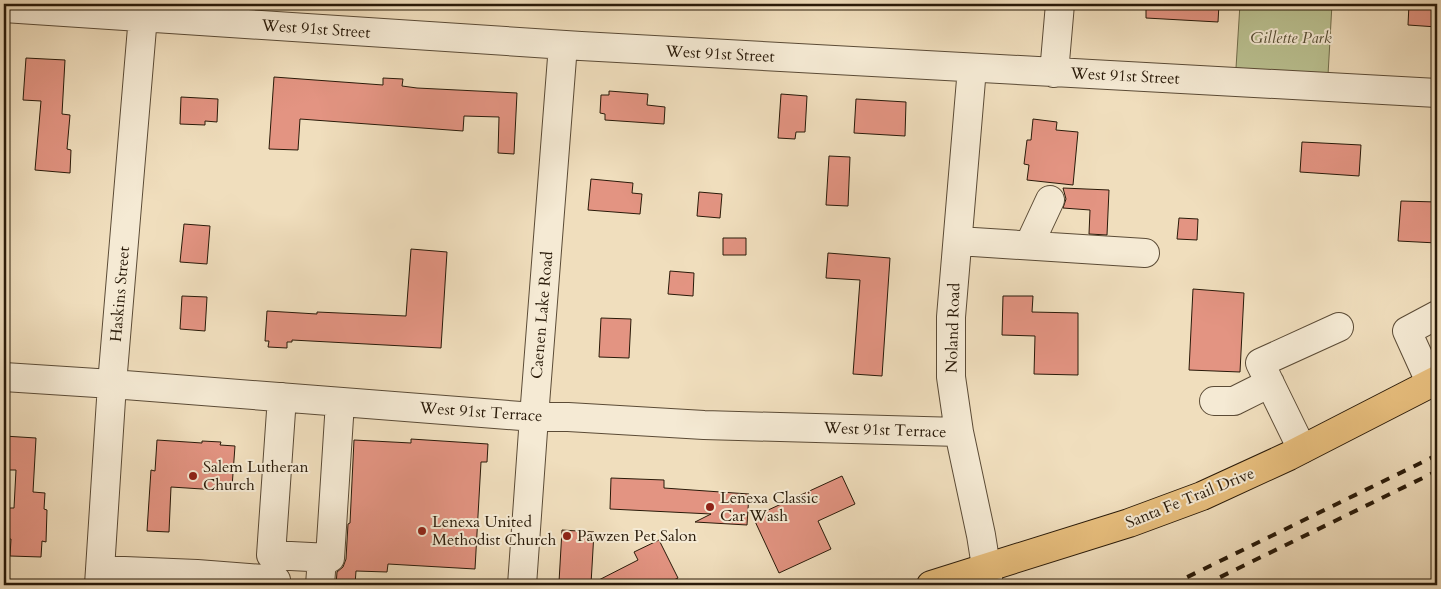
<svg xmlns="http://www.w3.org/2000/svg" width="1441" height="589" font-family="Cardo,serif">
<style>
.green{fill:#bac191;stroke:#726e4d}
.building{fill:#e39482;stroke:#291a09}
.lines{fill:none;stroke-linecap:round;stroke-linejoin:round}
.minor-casing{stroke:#5b4b36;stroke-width:30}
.major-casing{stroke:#291a09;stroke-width:30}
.minor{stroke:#f5ead4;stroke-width:28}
.major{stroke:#e8bf7e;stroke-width:28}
.rail{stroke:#291a09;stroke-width:4;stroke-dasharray:9 9;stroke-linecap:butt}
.poi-dot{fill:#8f2418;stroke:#f5ead4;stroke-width:2}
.labels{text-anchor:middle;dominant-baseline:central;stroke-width:4;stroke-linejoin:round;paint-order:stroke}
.street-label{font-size:16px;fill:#291a09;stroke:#f5ead4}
.park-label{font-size:16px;font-style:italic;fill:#544c32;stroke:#f5ead4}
.poi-label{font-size:16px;fill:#291a09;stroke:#f5ead4;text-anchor:start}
</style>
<rect width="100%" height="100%" fill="#f0debd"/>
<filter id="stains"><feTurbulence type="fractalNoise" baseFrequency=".004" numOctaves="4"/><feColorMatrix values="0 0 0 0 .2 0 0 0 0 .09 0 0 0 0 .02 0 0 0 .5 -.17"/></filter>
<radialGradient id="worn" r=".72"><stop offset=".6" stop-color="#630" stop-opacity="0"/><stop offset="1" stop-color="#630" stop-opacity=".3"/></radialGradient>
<path class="green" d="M 1240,4 L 1332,4 L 1328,75 L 1236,68 Z"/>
<path class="building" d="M 1146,4 L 1219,4 L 1218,22 L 1146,18 Z
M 1409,4 L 1437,4 L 1437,27 L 1408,25 Z
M 26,58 L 65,60 L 62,114 L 70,115 L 67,149 L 71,150 L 70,173 L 35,170 L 41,101 L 23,100 Z
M 274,77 L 383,85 L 383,78 L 403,79 L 402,86 L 417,88 L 517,93 L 514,154 L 498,153 L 499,117 L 464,116 L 463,131 L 300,119 L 298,150 L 269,149 Z
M 609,91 L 648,94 L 647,105 L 665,107 L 664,124 L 605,120 L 605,114 L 600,113 L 601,95 L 609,95 Z
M 781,94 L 807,96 L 805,132 L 796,132 L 795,139 L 778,138 Z
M 181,97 L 218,99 L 217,122 L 205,121 L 205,125 L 180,124 Z
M 856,99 L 906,102 L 905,136 L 854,133 Z
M 1033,119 L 1057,122 L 1056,130 L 1078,132 L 1073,185 L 1027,180 L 1029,165 L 1024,164 L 1027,140 L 1031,140 Z
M 1302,142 L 1361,145 L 1359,176 L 1300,172 Z
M 829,156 L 850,157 L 848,206 L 826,205 Z
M 591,179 L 633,183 L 632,193 L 642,194 L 640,214 L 588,210 Z
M 1063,188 L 1109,190 L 1107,235 L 1089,234 L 1090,210 L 1063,208 L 1066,199 Z
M 699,192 L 722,194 L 720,218 L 697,216 Z
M 1401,201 L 1437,202 L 1437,243 L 1398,241 Z
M 1179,218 L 1198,219 L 1197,240 L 1177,239 Z
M 184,224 L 210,226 L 207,264 L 180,262 Z
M 723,238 L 746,238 L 746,255 L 723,255 Z
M 411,249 L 447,252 L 441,348 L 292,340 L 292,342 L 287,342 L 287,348 L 268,347 L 269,341 L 265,341 L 267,311 L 317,314 L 317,312 L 406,316 Z
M 828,253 L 890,258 L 882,376 L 853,374 L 860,280 L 826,278 Z
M 670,271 L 694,273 L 693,296 L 668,294 Z
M 1193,289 L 1244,293 L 1240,372 L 1189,370 Z
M 182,296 L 207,297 L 205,331 L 180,329 Z
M 1003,296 L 1033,296 L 1032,312 L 1078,313 L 1078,375 L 1034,374 L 1035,336 L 1002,335 Z
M 601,318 L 631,319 L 629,358 L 599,357 Z
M 4,436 L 36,438 L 33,492 L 45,493 L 44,509 L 47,510 L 46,542 L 42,541 L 41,557 L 10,556 L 11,539 L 7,539 L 9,508 L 14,508 L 16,470 L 4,470 Z
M 411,439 L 488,444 L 487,462 L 481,462 L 475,569 L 388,564 L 387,572 L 356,571 L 355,585 L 336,585 L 337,572 L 343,567 L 346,559 L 348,524 L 350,523 L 354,440 L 411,443 Z
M 157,440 L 202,443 L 202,441 L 221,442 L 220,445 L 235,446 L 232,487 L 218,486 L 218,490 L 171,487 L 169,532 L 147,531 L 151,470 L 155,471 Z
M 842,476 L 855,504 L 818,521 L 831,549 L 779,573 L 753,517 Z
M 611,478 L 664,480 L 664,488 L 749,494 L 747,525 L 695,522 L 711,514 L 610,509 Z
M 562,530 L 594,532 L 591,584 L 638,560 L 634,552 L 659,540 L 678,578 L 664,585 L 588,585 L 589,584 L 559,582 Z"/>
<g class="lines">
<g class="minor-casing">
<path id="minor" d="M 4,8 L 581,46 L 1437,93
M 972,68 L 951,317 L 951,377 L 959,432 L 981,535 L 989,585
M 1054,73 L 1060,4
M 958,241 L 1145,253
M 1029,245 L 1050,200
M 4,377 L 112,384 L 534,417 L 568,417 L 704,425 L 959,432
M 1431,384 L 1407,331 L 1437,315
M 282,397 L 271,555 L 330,558 L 340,402
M 1214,401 L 1234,401 L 1270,383
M 1302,449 L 1260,363 L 1339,327
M 100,570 L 197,574 L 276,580 L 275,585
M 99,585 L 112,384 L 144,4
M 320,585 L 322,558
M 522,585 L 534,417 L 563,45"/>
</g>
<g class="major-casing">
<path id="major" d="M 931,585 L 1129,523 L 1202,496 L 1289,456 L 1437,380"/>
</g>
<use href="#minor" class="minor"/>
<use href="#major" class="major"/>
<path class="rail" d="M 1171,585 L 1437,455
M 1204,585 L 1437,471"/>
</g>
<g class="poi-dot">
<circle cx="193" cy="476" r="5"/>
<circle cx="710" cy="507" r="5"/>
<circle cx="422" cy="531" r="5"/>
<circle cx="567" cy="536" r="5"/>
</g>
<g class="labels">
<g class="street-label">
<text transform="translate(316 29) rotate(4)">West 91st Street</text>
<text transform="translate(720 54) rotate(3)">West 91st Street</text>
<text transform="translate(1125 76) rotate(3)">West 91st Street</text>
<text transform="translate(120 294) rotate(-85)">Haskins Street</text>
<text transform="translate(542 315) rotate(-85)">Caenen Lake Road</text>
<text transform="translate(953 328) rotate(-88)">Noland Road</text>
<text transform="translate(481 412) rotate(4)">West 91st Terrace</text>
<text transform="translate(885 430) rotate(2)">West 91st Terrace</text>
<text transform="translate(1190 498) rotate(-22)">Santa Fe Trail Drive</text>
</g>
<g class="park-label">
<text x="1291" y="38">Gillette Park</text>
</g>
<g class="poi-label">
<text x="203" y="467">Salem Lutheran<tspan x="203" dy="18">Church</tspan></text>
<text x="720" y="498">Lenexa Classic<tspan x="720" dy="18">Car Wash</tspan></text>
<text x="432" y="522">Lenexa United<tspan x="432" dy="18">Methodist Church</tspan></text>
<text x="577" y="536">Pawzen Pet Salon</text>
</g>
</g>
<rect width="1441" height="589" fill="none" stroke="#f0debd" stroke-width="20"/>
<rect x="5" y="5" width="1431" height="579" fill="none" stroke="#291a09" stroke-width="2.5"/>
<rect x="10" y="10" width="1421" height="569" fill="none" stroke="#291a09"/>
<rect width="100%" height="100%" filter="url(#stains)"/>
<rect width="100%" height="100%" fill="url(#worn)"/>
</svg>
